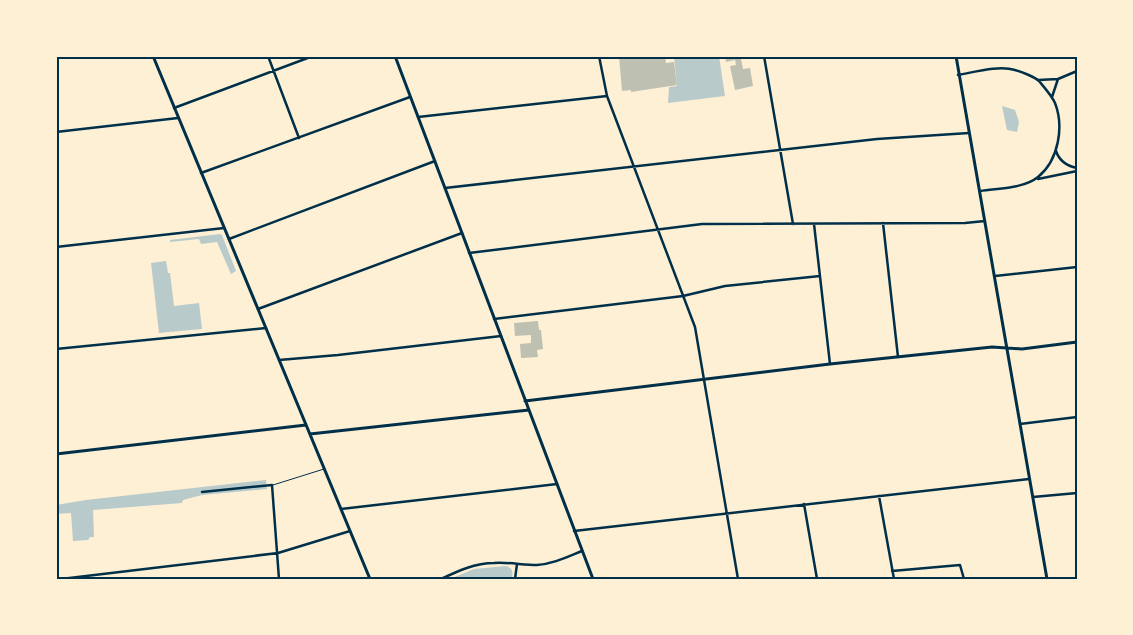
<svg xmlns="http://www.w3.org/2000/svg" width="1133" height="635" font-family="'Golos Text',sans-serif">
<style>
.green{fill:#b9caca}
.building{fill:#bec0b2}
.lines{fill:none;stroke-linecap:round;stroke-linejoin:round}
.service{stroke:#003049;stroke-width:1}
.minor{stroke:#003049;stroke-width:2.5}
.tertiary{stroke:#003049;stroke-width:3}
.neatline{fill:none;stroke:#003049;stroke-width:2}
</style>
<rect width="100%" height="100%" fill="#fdf0d5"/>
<path class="green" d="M 674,56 L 719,56 L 725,96 L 668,103 L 669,87 L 677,86 Z
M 1002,106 L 1015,110 L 1019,122 L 1017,132 L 1007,130 Z
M 220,234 L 222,235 L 236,271 L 231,274 L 217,242 L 201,244 L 199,239 L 170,242 L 170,240 Z
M 166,261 L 168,273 L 170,273 L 174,306 L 199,303 L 202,329 L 159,333 L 151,263 Z
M 266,480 L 267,489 L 202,495 L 183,500 L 182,503 L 93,510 L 94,537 L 90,537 L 88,540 L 73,541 L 71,513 L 56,514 L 56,505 L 86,500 Z
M 506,566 C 513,568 513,572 512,579 L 450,579 L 474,569 Z"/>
<path class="building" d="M 619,56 L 665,56 L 666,63 L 674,62 L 677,85 L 631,92 L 631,90 L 622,91 Z
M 725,56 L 748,56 L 741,59 L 743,69 L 750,68 L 753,86 L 735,90 L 730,66 L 736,65 L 735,60 L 726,62 Z
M 538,321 L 539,330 L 541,330 L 543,349 L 537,350 L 538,357 L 521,358 L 520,344 L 531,343 L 531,335 L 515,336 L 514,323 Z"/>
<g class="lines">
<path class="service" d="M 273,485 L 324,469"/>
<path class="minor" d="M 268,56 L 299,138
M 599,56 L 607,96 L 695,327 L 738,579
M 764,56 L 793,224
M 958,75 C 975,72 999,65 1015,70 C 1022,72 1035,77 1039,81 C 1044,87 1052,96 1055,103 C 1064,126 1059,160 1038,177 C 1023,189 998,188 980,191
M 1038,80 L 1058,79
M 1052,97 L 1058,79 L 1077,71
M 174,108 L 313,56
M 418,117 L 607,96
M 56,132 L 178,118
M 1056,151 C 1059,160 1067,166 1077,168
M 201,173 L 410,97
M 1038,179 L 1077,171
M 445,188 L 877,139 L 969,133
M 883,223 L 898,357
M 814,224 L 830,364
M 229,239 L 435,161
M 56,247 L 224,228
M 469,253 L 702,224 L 965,223 L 985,221
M 995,276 L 1077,267
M 258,309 L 462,233
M 494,319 L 683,296 L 725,286 L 820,276
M 56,349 L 266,328
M 279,360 L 338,355 L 501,336
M 1020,424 L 1077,417
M 202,492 L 272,485 L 279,579
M 879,496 L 894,579
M 1033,497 L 1077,493
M 804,504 L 817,579
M 341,509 L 557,484
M 574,531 L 1029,479
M 892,571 L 960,565 L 964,579
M 61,579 L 278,553 L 350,531
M 441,579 C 458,571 475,563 494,563 C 508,562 523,565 537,565 C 553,564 567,557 582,551
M 515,579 L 517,564"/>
<path class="tertiary" d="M 153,56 L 370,579
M 395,56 L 593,579
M 956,56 L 1047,579
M 525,401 L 830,364 L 992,347 L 1022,349 L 1077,342
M 310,434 L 529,410
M 56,454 L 306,425"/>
</g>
<rect width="1133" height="635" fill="none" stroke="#fdf0d5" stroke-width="115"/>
<rect x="58" y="58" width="1018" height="520" class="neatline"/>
</svg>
